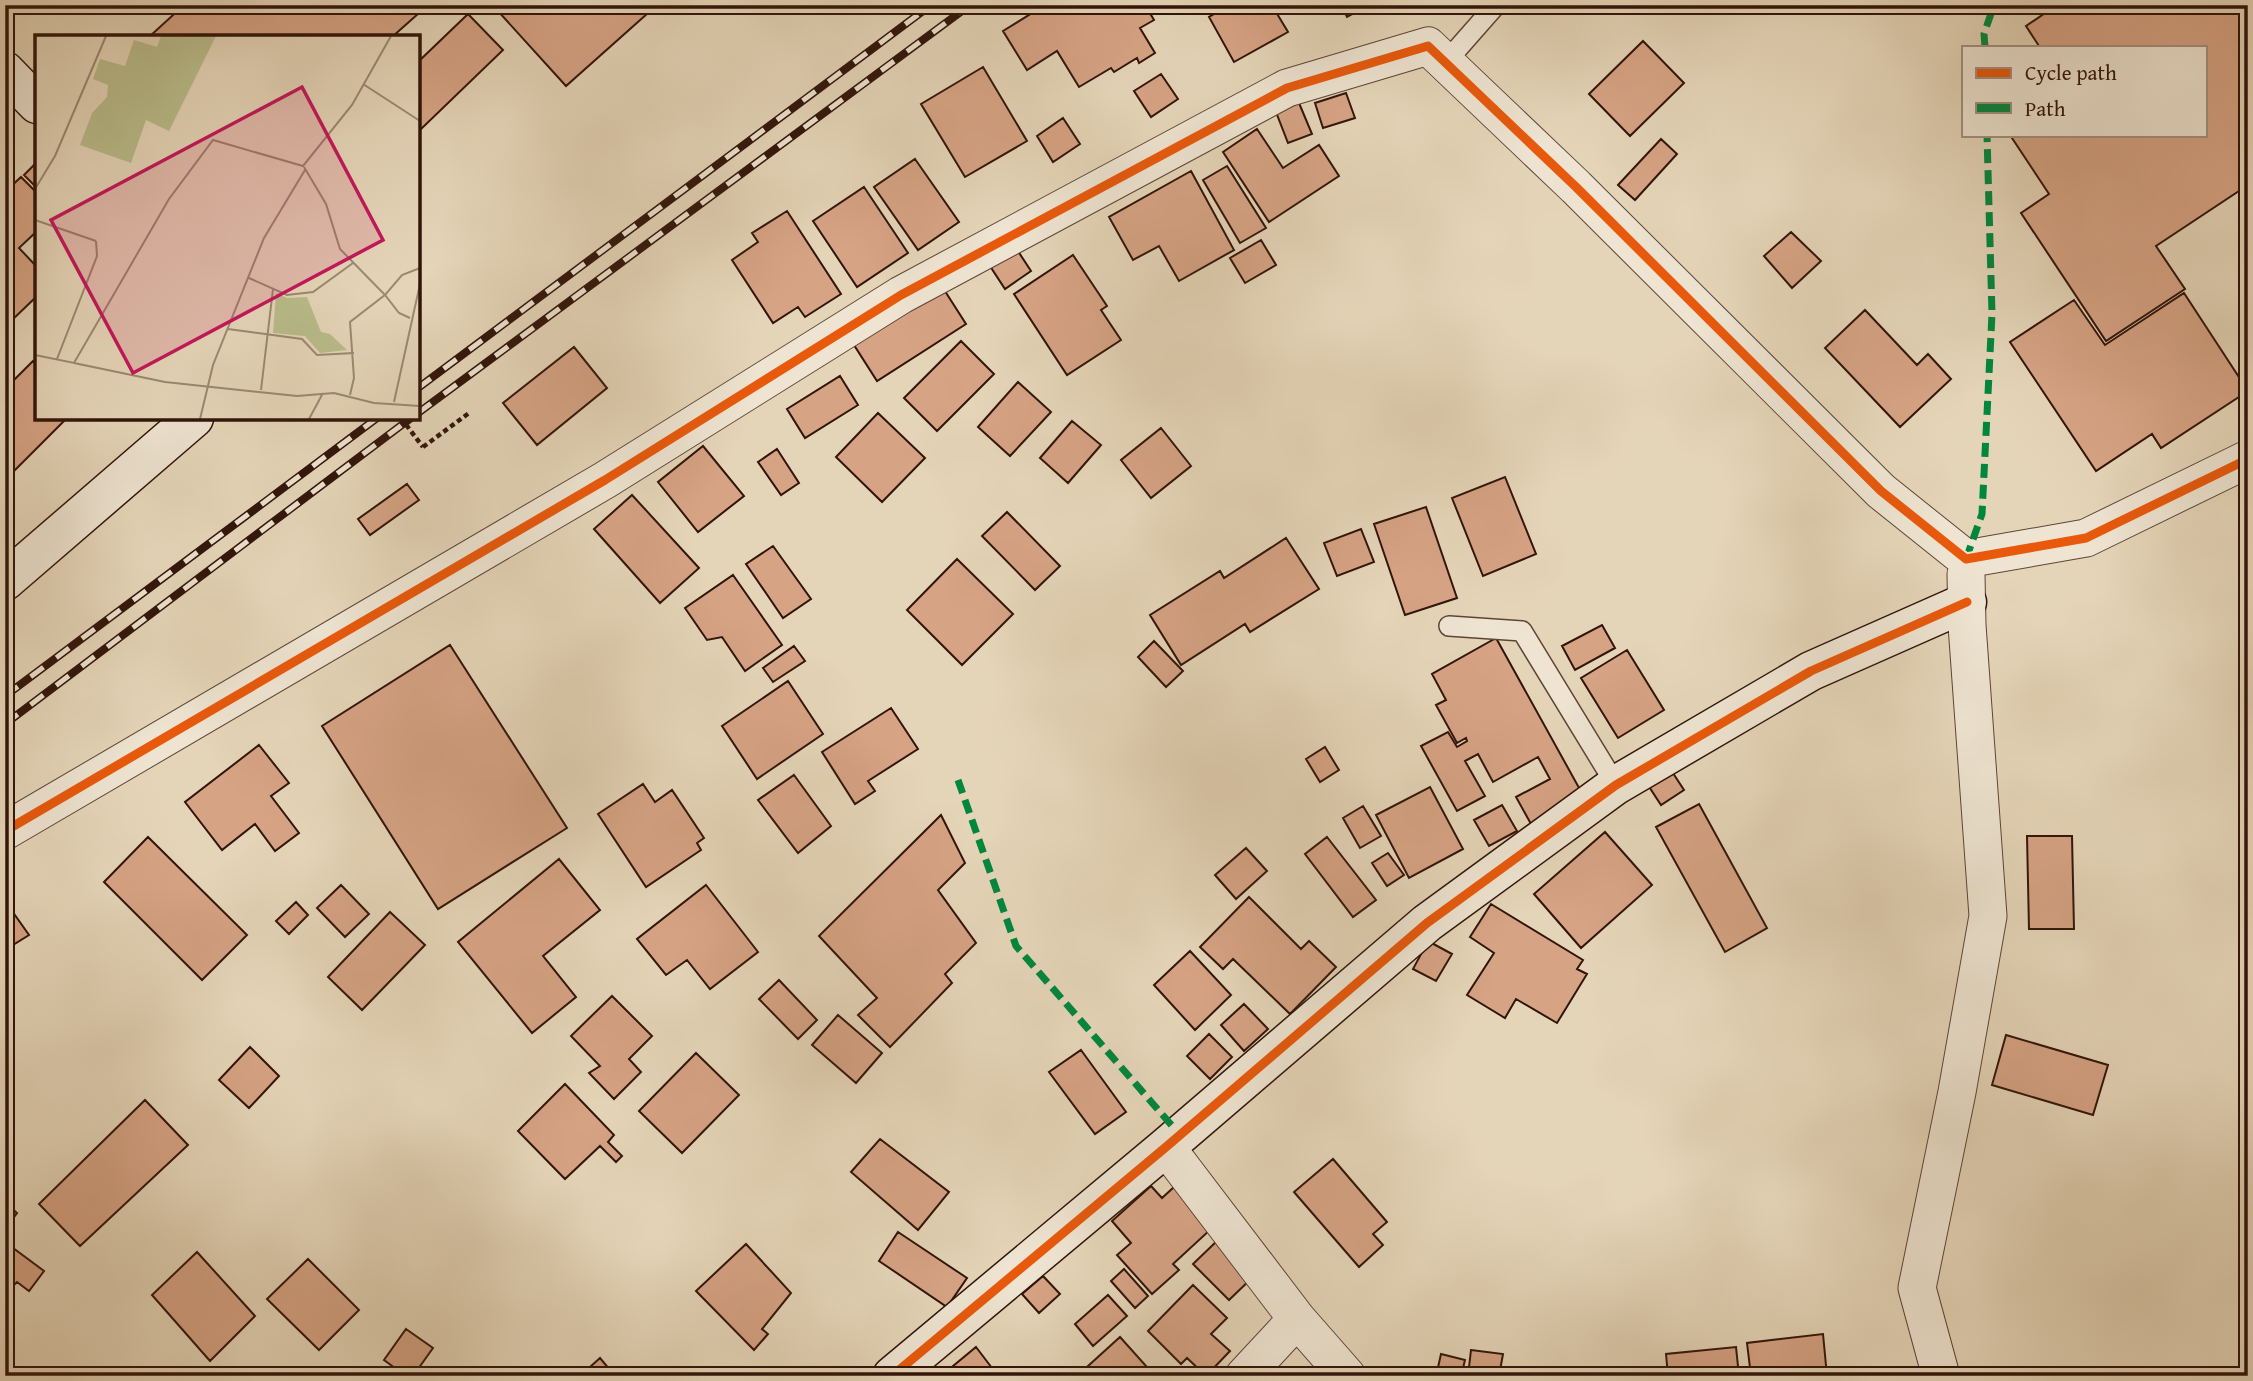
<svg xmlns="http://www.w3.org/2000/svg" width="2253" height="1381" font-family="'Gentium Book Plus',serif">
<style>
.building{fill:#d6a384;stroke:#31140a;stroke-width:2}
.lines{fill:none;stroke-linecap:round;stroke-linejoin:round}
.lane-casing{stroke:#5e4436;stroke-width:22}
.street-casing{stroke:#5e4436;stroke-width:39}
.secondary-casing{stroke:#31140a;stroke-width:41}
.path{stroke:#31140a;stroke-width:4.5;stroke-dasharray:5 3.5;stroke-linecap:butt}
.lane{stroke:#eee4d1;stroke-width:19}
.street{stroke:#eee4d1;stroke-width:37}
.secondary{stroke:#eee4d1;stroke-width:38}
.rail-casing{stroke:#31140a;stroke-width:8}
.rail{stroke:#eee4d1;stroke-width:5;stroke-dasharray:16;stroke-linecap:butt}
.path-bridge{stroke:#31140a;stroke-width:4.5;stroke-dasharray:5 3.5;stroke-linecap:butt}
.quiet{stroke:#00873e;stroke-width:7;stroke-dasharray:14 7;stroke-linecap:butt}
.cycleway-casing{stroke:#eee4d1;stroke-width:13}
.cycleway{stroke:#e8590c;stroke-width:9}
.inset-road{fill:none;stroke:#9d8872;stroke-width:2}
.view{fill:#c2185b;fill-opacity:0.15;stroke:#c2185b;stroke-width:3.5}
.inset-edge{fill:none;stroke:#31140a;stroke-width:3.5}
</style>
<rect width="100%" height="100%" fill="#e5d5b8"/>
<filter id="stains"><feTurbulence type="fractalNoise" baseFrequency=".00286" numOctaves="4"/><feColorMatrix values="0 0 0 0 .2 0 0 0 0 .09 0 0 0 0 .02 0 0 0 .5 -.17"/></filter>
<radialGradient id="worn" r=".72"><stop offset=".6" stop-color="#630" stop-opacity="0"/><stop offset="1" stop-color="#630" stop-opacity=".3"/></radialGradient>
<path class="building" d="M 184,5 L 428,5 L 392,37 L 149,37 Z
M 502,5 L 657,5 L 566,86 L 497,10 Z
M 1045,5 L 1145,5 L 1154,20 L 1140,28 L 1155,53 L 1139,63 L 1137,58 L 1114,72 L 1111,68 L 1079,87 L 1057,51 L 1027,70 L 1003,31 Z
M 1230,5 L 1288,5 L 1276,12 L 1288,32 L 1234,62 L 1209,17 Z
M 1341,5 L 1369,5 L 1347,17 Z
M 2057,5 L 2248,5 L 2248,185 L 2156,246 L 2185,289 L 2106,341 L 2021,213 L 2049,194 L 2010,135 L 2206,135 L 2206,47 L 2037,47 L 2039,46 L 2026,26 Z
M 468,14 L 503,50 L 418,132 L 418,62 Z
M 1643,41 L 1684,83 L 1630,136 L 1589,94 Z
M 983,67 L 1027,141 L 965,177 L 921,104 Z
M 1161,74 L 1178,99 L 1151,117 L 1134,91 Z
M 1346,93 L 1355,118 L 1323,128 L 1315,103 Z
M 1299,103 L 1312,134 L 1288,143 L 1276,112 Z
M 1063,118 L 1080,144 L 1053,162 L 1037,136 Z
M 1257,129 L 1283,168 L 1319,145 L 1339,176 L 1269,222 L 1223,152 Z
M 1661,139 L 1677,154 L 1635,200 L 1618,185 Z
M 915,159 L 959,222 L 918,250 L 874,187 Z
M 37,162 L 37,188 L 24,175 Z
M 1227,166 L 1266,228 L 1240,243 L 1203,180 Z
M 1191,171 L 1234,250 L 1179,281 L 1159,246 L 1133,260 L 1109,217 Z
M 21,177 L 37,193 L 37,231 L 19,248 L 37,267 L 37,296 L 8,324 L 5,322 L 5,192 Z
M 864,187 L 908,253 L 857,287 L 813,221 Z
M 787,211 L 841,294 L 805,317 L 798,307 L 773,323 L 732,260 L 758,242 L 752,233 Z
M 1791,232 L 1821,261 L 1792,288 L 1764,256 Z
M 1261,240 L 1276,265 L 1245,283 L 1230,258 Z
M 1014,245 L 1031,271 L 1005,289 L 988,263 Z
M 1073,255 L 1107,306 L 1101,310 L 1121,340 L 1067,375 L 1014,294 Z
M 943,288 L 966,324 L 877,381 L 854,345 Z
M 2184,293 L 2248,391 L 2161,448 L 2152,434 L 2096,471 L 2010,342 L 2074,300 L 2105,345 Z
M 1865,310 L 1917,365 L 1928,354 L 1951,379 L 1900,427 L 1825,348 Z
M 961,341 L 994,374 L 937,431 L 904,398 Z
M 574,347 L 607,388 L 537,445 L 503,403 Z
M 33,361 L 37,365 L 37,418 L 67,418 L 5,480 L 5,389 Z
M 840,376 L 858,405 L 805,438 L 787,409 Z
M 1018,382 L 1051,412 L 1010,456 L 978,427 Z
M 878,413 L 925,458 L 882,502 L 836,457 Z
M 1072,421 L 1101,445 L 1068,483 L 1040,458 Z
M 1161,428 L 1191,466 L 1151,498 L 1121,460 Z
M 703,446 L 744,496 L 698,532 L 658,482 Z
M 777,449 L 799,483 L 781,495 L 758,462 Z
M 1505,477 L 1536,554 L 1483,576 L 1452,498 Z
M 407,484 L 419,500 L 370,535 L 358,519 Z
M 632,495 L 699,568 L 660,603 L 594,529 Z
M 1426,507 L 1457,598 L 1405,615 L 1374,524 Z
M 1007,512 L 1060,566 L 1035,590 L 982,536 Z
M 1361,529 L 1374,562 L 1337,576 L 1324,543 Z
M 1286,538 L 1319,589 L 1250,632 L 1245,624 L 1181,665 L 1150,615 L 1220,571 L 1224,578 Z
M 773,546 L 811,599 L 783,618 L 746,564 Z
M 957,559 L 1013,614 L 962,665 L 907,610 Z
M 733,575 L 782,645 L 745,671 L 722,637 L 707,640 L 685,608 Z
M 1602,625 L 1615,648 L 1575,670 L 1562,646 Z
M 1496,638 L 1583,795 L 1531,824 L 1516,797 L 1550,779 L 1538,757 L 1493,782 L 1478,754 L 1465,761 L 1485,796 L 1457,811 L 1421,746 L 1448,732 L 1457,747 L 1467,741 L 1466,738 L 1457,743 L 1436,705 L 1446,700 L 1432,674 Z
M 1154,641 L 1183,671 L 1166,687 L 1138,657 Z
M 450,645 L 567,828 L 438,909 L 322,726 Z
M 794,646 L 805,661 L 773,682 L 763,668 Z
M 1627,650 L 1664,710 L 1618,738 L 1581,678 Z
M 788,681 L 823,734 L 757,779 L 722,726 Z
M 891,708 L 918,749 L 868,781 L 875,791 L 855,804 L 822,752 Z
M 259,745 L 289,783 L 271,796 L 299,833 L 275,851 L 255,824 L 222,850 L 185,802 Z
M 1325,747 L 1339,770 L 1320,782 L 1306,759 Z
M 1669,767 L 1684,790 L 1661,805 L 1646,782 Z
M 794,775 L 831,826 L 798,853 L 758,800 Z
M 643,784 L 655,802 L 672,790 L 704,838 L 697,843 L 701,850 L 646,887 L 598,814 Z
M 1430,787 L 1463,849 L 1409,878 L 1376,815 Z
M 1699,804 L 1767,928 L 1725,952 L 1656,827 Z
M 1502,805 L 1517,831 L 1489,846 L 1474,820 Z
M 1363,806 L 1381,836 L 1360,848 L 1343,818 Z
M 941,815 L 965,863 L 938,890 L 976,943 L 945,974 L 952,983 L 890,1047 L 858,1015 L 877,998 L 819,936 Z
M 1605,832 L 1652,885 L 1581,948 L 1534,894 Z
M 2027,836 L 2072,836 L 2074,929 L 2029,929 Z
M 148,837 L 247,935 L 202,980 L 104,882 Z
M 1327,837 L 1376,900 L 1353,917 L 1305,854 Z
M 1246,848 L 1267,871 L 1236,899 L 1215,875 Z
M 1388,853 L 1404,875 L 1387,886 L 1372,863 Z
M 559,859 L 600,910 L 543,956 L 576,997 L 532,1033 L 458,942 Z
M 341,885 L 369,914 L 345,937 L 317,908 Z
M 706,885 L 758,952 L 710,989 L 687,960 L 666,975 L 637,939 Z
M 1249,897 L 1301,949 L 1309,941 L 1336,967 L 1290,1014 L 1233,959 L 1223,969 L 1200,947 Z
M 5,901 L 29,935 L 5,950 Z
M 296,902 L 308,915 L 289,934 L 276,921 Z
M 1491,904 L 1583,960 L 1577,969 L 1587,974 L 1557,1023 L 1516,999 L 1505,1018 L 1467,995 L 1494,953 L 1470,937 Z
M 390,912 L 425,945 L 362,1010 L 328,977 Z
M 1428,941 L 1452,954 L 1436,981 L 1413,969 Z
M 1190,951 L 1231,995 L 1195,1030 L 1154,985 Z
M 779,980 L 817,1020 L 798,1039 L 759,999 Z
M 612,996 L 652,1036 L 629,1059 L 641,1072 L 614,1099 L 589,1073 L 600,1066 L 571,1036 Z
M 1244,1004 L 1268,1029 L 1244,1051 L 1221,1025 Z
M 838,1015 L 882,1053 L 856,1083 L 812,1045 Z
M 1209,1034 L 1232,1057 L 1210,1079 L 1187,1056 Z
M 2006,1035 L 2108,1065 L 2093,1115 L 1992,1085 Z
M 250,1047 L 279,1076 L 249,1108 L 219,1080 Z
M 1081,1050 L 1126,1112 L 1095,1134 L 1049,1072 Z
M 696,1053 L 739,1095 L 682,1153 L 639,1111 Z
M 565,1084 L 614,1135 L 608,1142 L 622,1156 L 616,1162 L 600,1146 L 565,1179 L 518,1131 Z
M 145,1100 L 188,1145 L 80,1246 L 39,1204 Z
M 880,1139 L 949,1192 L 918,1230 L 851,1172 Z
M 1333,1159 L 1387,1222 L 1373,1234 L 1383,1245 L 1359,1267 L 1294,1192 Z
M 1151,1186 L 1162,1198 L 1174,1187 L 1211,1229 L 1173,1264 L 1179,1270 L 1152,1294 L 1117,1255 L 1131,1243 L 1112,1221 Z
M 5,1202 L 17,1213 L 5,1229 Z
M 898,1232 L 967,1278 L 947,1307 L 879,1261 Z
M 1219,1239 L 1254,1276 L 1229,1300 L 1193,1264 Z
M 5,1242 L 44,1271 L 29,1291 L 17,1282 L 5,1294 Z
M 746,1244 L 791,1293 L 762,1329 L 768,1334 L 754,1350 L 696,1291 Z
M 197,1252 L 255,1316 L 210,1361 L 152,1295 Z
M 308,1259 L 359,1310 L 319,1350 L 267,1299 Z
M 1124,1269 L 1148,1296 L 1135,1308 L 1111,1281 Z
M 1043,1276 L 1060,1294 L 1039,1313 L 1022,1294 Z
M 1193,1285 L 1227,1318 L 1211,1334 L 1230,1351 L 1206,1376 L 1187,1358 L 1181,1364 L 1148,1331 Z
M 1108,1295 L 1127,1316 L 1093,1346 L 1075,1324 Z
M 406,1329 L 433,1348 L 413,1376 L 406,1376 L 384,1360 Z
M 1823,1334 L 1827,1376 L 1751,1376 L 1747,1343 Z
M 1120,1337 L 1155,1376 L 1077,1376 Z
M 976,1347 L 998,1376 L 941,1376 Z
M 1736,1347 L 1739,1376 L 1668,1376 L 1666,1354 Z
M 1471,1350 L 1503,1354 L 1499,1376 L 1468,1376 Z
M 1441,1354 L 1465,1360 L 1461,1376 L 1437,1372 Z
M 600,1358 L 615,1376 L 580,1376 Z
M 1655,1369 L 1656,1376 L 1600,1376 Z
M 1910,1370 L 1910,1376 L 1839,1376 L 1839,1374 Z"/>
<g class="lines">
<g class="lane-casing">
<path id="lane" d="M 1445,63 L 1496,5
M 1449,626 L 1522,631 L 1616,785"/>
</g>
<g class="street-casing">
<path id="street" d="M 5,831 L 605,480 L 901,295 L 1287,88 L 1428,46 L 1576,187 L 1881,491 L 1966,559 L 2086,538 L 2248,459
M 1166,1147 L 1297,1319 L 1347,1376
M 1244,1376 L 1297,1319
M 1941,1376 L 1917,1288 L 1957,1092 L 1988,916 L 1967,625 L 1966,574"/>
</g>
<g class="secondary-casing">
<path id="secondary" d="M 5,71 L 37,104
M 5,581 L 194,418
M 892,1376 L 1166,1147 L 1427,923 L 1616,785 L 1811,671 L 1967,602"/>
</g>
<path class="path" d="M 418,351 L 419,350
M 423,447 L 469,413"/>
<use href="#lane" class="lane"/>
<use href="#street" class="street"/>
<use href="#secondary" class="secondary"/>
<g class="rail-casing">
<path id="rail" d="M 418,388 L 931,5
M 418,413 L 970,5
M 5,696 L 377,418
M 5,724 L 411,418"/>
</g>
<use href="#rail" class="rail"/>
<path class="path-bridge" d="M 401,418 L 423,447"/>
<path class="quiet" d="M 1985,47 L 1984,34 L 1994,5
M 1966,559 L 1982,514 L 1992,314 L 1987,135
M 958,780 L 1016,946 L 1180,1135"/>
<g class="cycleway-casing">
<path id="cycleway" d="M 5,831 L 605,480 L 901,295 L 1287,88 L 1428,46 L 1576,187 L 1881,491 L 1966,559 L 2086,538 L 2248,459
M 892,1376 L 1166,1147 L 1427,923 L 1616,785 L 1811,671 L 1967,602"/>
</g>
<use href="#cycleway" class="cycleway"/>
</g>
<g transform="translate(35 35)">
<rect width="385" height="385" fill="#e5d5b8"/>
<path d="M 126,1 L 181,1 L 134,96 L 111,85 L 96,128 L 45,110 L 57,78 L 72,62 L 73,50 L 58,44 L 65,24 L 90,31 L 99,5 L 122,12 ZM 241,258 L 252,263 L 272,262 L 286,297 L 295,299 L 312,315 L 285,318 L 270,301 L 238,298 Z" fill="#b9bc8b"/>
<path class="inset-road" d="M 328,49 L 385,86M 269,132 L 291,169 L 305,214 L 350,260 L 367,240 L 385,233M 0,154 L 20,121 L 71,1M 0,185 L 61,206M 214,243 L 252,260 L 278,257 L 318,228M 193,294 L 267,304 L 282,320 L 319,318M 0,320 L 39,328 L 134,164 L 178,105 L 268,131 L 317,70 L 356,1M 22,324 L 62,221 L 61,206M 39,328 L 130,347 L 262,361 L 299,358 L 339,368 L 385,371M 226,355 L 238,254M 315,360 L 319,343 L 315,287 L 350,260 L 364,278 L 375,283M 359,367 L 385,249M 165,384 L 178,330 L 229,203 L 270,135M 274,384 L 288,358"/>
<path class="view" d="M 267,52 L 348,205 L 98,338 L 16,185 Z"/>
<rect width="385" height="385" class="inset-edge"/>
</g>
<rect width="2253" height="1381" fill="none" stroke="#e5d5b8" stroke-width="28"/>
<rect x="7" y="7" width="2239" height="1367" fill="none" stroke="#31140a" stroke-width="3.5"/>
<rect x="14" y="14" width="2225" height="1353" fill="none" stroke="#31140a" stroke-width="2"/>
<rect x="1962" y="46" width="245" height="91" fill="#eee4d1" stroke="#a29181" stroke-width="2"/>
<rect x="1976" y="68" width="35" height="10" fill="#e8590c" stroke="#a29181" stroke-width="2"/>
<text x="2025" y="80" font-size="21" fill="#31140a">Cycle path</text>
<rect x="1976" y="103" width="35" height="10" fill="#00873e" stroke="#a29181" stroke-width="2"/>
<text x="2025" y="116" font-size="21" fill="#31140a">Path</text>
<rect width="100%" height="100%" filter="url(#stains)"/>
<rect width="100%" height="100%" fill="url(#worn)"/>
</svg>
